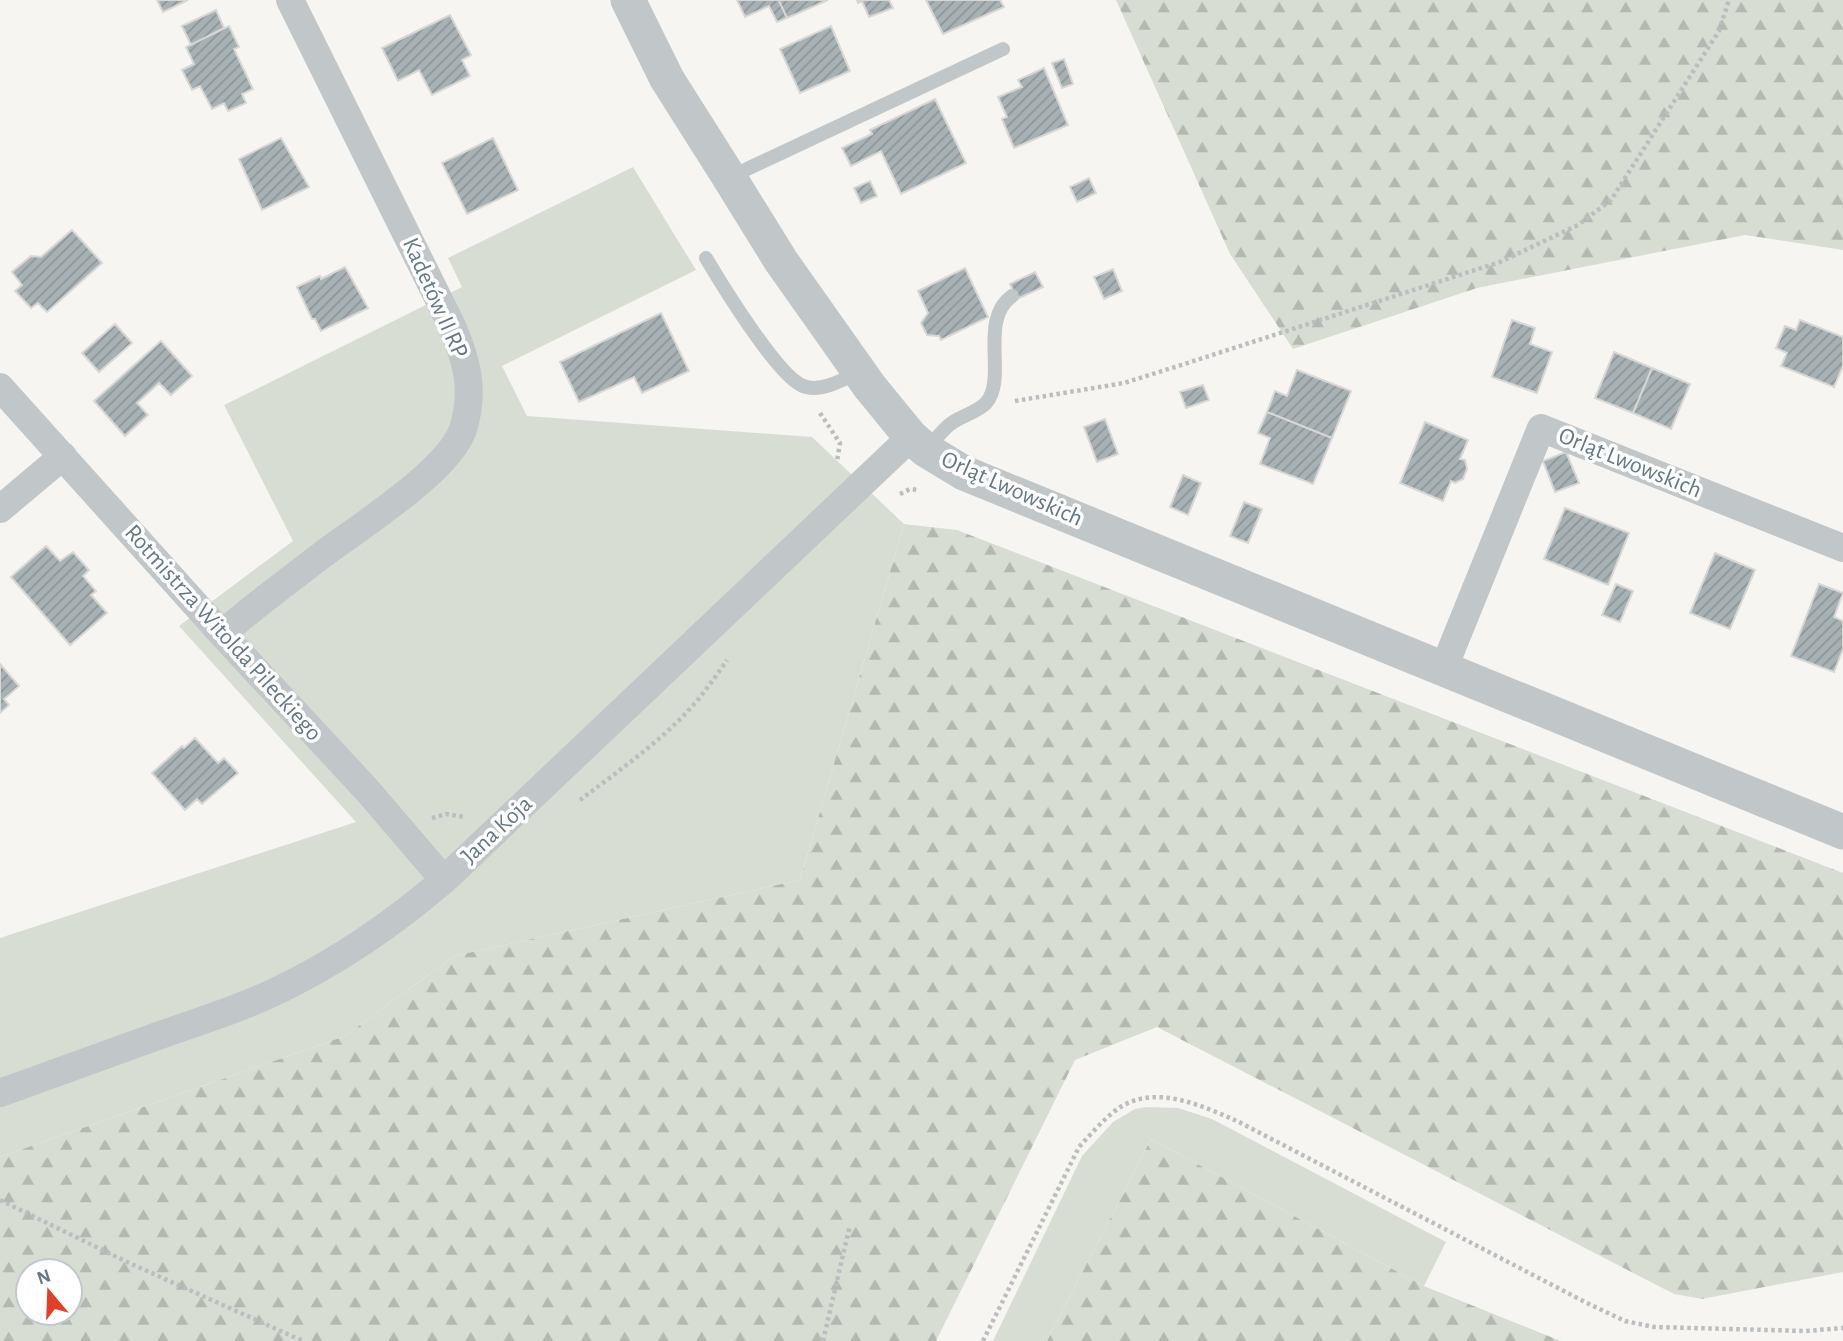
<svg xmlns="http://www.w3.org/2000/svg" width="1843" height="1341" font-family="'Alegreya Sans',sans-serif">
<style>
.grass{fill:#d8ddd3}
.forest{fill:url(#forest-firs);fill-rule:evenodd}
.building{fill:url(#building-hatch);stroke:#d7d7d5;stroke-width:2}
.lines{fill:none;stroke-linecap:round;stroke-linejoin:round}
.path{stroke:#bbbebf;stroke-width:4.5;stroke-dasharray:3.5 3.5;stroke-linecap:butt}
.service{stroke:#c1c6c8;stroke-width:14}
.minor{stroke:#c1c6c8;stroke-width:28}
.tertiary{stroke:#c1c6c8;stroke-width:35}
.labels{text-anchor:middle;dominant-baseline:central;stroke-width:7;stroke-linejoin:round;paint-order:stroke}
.street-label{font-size:24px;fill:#657983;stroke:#fff}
</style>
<defs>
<pattern id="forest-firs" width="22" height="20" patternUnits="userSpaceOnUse" patternTransform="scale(1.75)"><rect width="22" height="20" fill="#d8ddd3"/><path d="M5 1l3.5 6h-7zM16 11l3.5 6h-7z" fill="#b3b8b1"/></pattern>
<pattern id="building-hatch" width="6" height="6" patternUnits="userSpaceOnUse" patternTransform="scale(1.75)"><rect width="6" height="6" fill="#a8b2b5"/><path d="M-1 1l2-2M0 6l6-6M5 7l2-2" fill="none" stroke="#8c9699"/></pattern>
</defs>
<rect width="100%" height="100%" fill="#f6f5f2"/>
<path class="grass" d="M 633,167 L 696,270 L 502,366 L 527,416 L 812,437 L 904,524 L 800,880 L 454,956 L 345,1036 L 0,1157 L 0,938 L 356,822 L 179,626 L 293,541 L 224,405 L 462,287 L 448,258 Z
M 1146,1107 L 1178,1108 L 1212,1119 L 1446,1242 L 1424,1286 L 1151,1139 L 1047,1341 L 993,1341 L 1082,1156 L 1113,1122 L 1135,1109 Z"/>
<path class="forest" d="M 1116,0 L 1843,0 L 1843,250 L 1745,235 L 1477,288 L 1293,349 L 1230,254 Z
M 904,524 L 957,530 L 1843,873 L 1843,1272 L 1702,1299 L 1674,1294 L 1157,1027 L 1075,1060 L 936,1341 L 0,1341 L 0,1157 L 345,1036 L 454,956 L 800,880 ZM 28,1271 L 70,1271 L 70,1313 L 28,1313 Z
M 1151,1139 L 1424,1286 L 1561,1341 L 1047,1341 Z"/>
<path class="building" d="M 157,0 L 188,0 L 163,12 Z
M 737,0 L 781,0 L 779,1 L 787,18 L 777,22 L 769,6 L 745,17 Z
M 781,0 L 828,0 L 787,18 L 779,1 Z
M 857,0 L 889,0 L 893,8 L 869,17 L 862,1 L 858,3 Z
M 926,0 L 1000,0 L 1004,7 L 943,34 Z
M 216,10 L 224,28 L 191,45 L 182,26 Z
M 450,15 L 471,55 L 462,60 L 470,76 L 432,95 L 419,70 L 398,81 L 382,48 Z
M 229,26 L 239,47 L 234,49 L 253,89 L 242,94 L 246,103 L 228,111 L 224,103 L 212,109 L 200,86 L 192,90 L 182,70 L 194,64 L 186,47 Z
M 831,26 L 850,71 L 800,93 L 780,49 Z
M 1064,59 L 1073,84 L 1062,88 L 1052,63 Z
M 1044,68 L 1068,125 L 1014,148 L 1002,119 L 1007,117 L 998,97 L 1022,87 L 1018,80 Z
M 935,99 L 966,163 L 901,194 L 881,151 L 851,166 L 842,148 L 872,134 L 870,130 Z
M 281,138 L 309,187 L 262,210 L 239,159 Z
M 493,138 L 518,190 L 467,214 L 442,163 Z
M 1089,178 L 1096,193 L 1077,202 L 1070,187 Z
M 870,181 L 877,196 L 861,203 L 854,188 Z
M 72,230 L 102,263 L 47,312 L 38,303 L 31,308 L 15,291 L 22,285 L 12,272 L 31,256 L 41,257 Z
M 345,267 L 368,308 L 321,331 L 315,319 L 312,319 L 297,287 L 320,276 L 321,279 Z
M 965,268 L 988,317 L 941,340 L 939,336 L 927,335 L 921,323 L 928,313 L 918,291 Z
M 1113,269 L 1122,291 L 1104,299 L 1094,277 Z
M 1035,272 L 1043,287 L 1017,299 L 1010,284 Z
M 661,313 L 689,371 L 642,393 L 634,377 L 579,402 L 560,362 Z
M 1512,320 L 1535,328 L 1530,344 L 1552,352 L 1537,393 L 1492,377 Z
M 1800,320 L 1843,337 L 1843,366 L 1834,387 L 1781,366 L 1787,353 L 1776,348 L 1785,326 L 1796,330 Z
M 115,324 L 132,343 L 99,372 L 82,353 Z
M 161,341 L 192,376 L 171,395 L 159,383 L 137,403 L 148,415 L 125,436 L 94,401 Z
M 1614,352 L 1652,368 L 1633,413 L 1595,398 Z
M 1652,368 L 1690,384 L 1671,429 L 1633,413 Z
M 1297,370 L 1351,391 L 1332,438 L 1267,412 L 1275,391 L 1287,396 Z
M 1203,385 L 1209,400 L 1186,408 L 1180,392 Z
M 1267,412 L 1332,438 L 1313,484 L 1260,464 L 1270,438 L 1258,433 Z
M 1105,419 L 1118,454 L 1097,462 L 1084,427 Z
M 1425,422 L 1468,440 L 1460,459 L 1465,460 L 1467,469 L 1463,479 L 1455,483 L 1451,481 L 1443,501 L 1400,483 Z
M 1566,452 L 1579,483 L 1555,492 L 1543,461 Z
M 1183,475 L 1201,483 L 1188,515 L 1170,507 Z
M 1244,502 L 1262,509 L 1248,543 L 1230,536 Z
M 1565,508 L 1629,533 L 1608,585 L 1544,559 Z
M 46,546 L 60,561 L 73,552 L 89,570 L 83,576 L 96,591 L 91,595 L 107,613 L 70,645 L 11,577 Z
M 1715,553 L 1755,570 L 1730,629 L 1690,613 Z
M 1616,584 L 1633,591 L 1620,622 L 1602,615 Z
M 1819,584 L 1843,593 L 1834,617 L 1843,621 L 1843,649 L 1834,672 L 1791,656 Z
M 0,664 L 19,686 L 4,699 L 9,705 L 0,713 Z
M 195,738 L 218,763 L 224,758 L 238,773 L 202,804 L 197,799 L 185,810 L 152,773 L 182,746 L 184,748 Z"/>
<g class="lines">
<path class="path" d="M 1015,401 L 1124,383 L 1175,367 L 1500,262 L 1578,225 L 1611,200 L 1719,31 L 1729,0
M 820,413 L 840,443 L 837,461
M 900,494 L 910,489 L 918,490
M 580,800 C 621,769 669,736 701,696 C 710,684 719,672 727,660
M 432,818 L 446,814 L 464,817
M 0,1200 L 127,1262 L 303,1341
M 823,1341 L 850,1225
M 983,1341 L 1079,1147 C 1092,1133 1106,1116 1122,1106 C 1159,1085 1202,1106 1237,1121 L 1585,1302 L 1625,1321 L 1654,1327 L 1806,1331 L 1843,1328"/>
<path class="service" d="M 730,177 L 1003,49
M 706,258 C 722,285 776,373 801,385 C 818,394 843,380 858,372
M 927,449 C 934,441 941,432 949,425 C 959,416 977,413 986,403 C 1008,378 978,320 1012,296"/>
<path class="minor" d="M 0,387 L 222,634 L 367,790 L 444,880
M 0,509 L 63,456
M 222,634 C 254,606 288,581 322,555 C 359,527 449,471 463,429 C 475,391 467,361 452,326 L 290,0
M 1443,670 L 1541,428 L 1843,548
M 0,1093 C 55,1073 111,1053 166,1033 C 204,1020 244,1007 281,989 C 340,960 394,923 444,880 L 911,437"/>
<path class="tertiary" d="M 628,0 L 667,79 L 729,177 L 781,261 L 870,387 L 911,437 L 926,450 L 964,473 L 1843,832"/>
</g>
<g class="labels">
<g class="street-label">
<text transform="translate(435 298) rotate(66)">Kadetów II RP</text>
<text transform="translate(1630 463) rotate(22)">Orląt Lwowskich</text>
<text transform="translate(1012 489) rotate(24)">Orląt Lwowskich</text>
<text transform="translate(223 633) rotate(48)">Rotmistrza Witolda Pileckiego</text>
<text transform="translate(497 830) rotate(-43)">Jana Koja</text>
</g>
</g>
<g transform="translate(49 1292) rotate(341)"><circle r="33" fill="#ffffff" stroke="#c1c9cd" stroke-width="2"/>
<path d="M0-5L12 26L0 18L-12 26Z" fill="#e13f27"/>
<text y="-10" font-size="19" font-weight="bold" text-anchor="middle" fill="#657983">N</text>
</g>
</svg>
